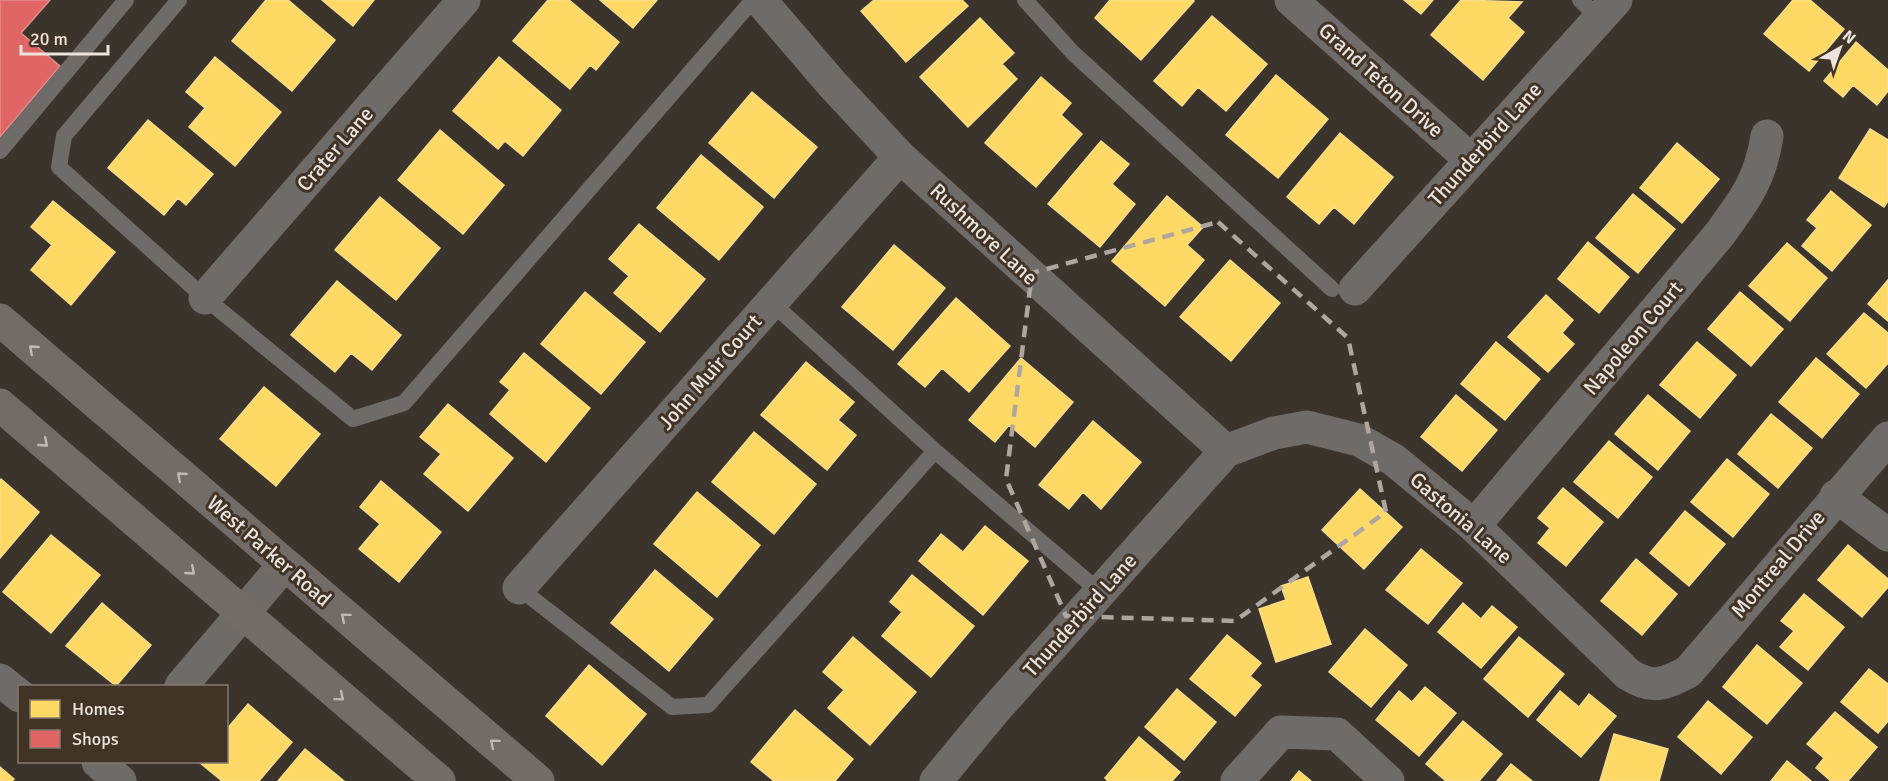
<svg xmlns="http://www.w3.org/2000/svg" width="1888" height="781" font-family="Signika,sans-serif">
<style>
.homes{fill:#ffd966;stroke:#f9dc89;stroke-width:1.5}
.shops{fill:#e06666;stroke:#e48c89;stroke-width:1.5}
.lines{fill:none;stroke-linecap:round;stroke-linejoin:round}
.service{stroke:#6f6b69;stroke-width:16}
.minor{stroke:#6f6b69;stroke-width:33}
.secondary{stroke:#726c69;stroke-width:33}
.oneway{stroke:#c1bab4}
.marked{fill:none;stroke:#aea69f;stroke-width:4.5;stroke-dasharray:12 8;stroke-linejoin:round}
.labels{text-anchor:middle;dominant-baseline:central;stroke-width:6;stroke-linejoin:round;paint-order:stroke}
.street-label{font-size:21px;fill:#ece4dc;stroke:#413427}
</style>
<rect width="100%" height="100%" fill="#3b342d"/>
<path class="homes" d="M 266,0 L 288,0 L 335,40 L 292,91 L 232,41 Z
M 322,0 L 374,0 L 353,26 Z
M 548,0 L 569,0 L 619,42 L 596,70 L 590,65 L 570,89 L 513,41 Z
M 600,0 L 657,0 L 633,28 Z
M 874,0 L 962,0 L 968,6 L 906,62 L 861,11 Z
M 1110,0 L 1193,0 L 1194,1 L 1141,60 L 1095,18 Z
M 1404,0 L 1433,0 L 1421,14 Z
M 1461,0 L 1522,2 L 1508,18 L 1524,32 L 1483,80 L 1431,35 Z
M 1793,0 L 1810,0 L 1844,29 L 1809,71 L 1764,34 Z
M 1212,16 L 1267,64 L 1226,111 L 1198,87 L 1182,106 L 1154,81 Z
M 980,18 L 1014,53 L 1002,64 L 1017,79 L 968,127 L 920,77 Z
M 1856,42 L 1888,70 L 1888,91 L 1877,105 L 1853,85 L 1843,97 L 1824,81 Z
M 215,57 L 281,112 L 235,166 L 189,127 L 205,108 L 186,92 Z
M 499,57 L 561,110 L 523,156 L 505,141 L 498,149 L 453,111 Z
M 1276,75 L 1328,119 L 1278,178 L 1226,135 Z
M 1041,77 L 1071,103 L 1061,115 L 1082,134 L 1036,187 L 985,143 Z
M 752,92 L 817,147 L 774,198 L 709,143 Z
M 148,120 L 213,174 L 186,205 L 178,198 L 164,215 L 108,168 Z
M 1870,129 L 1888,140 L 1888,201 L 1884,207 L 1839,178 Z
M 440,130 L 504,185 L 463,234 L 398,180 Z
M 1340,133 L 1393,177 L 1354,224 L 1334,207 L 1319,224 L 1287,197 Z
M 1101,141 L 1129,164 L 1112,184 L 1135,204 L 1100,247 L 1048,204 Z
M 1677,143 L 1719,179 L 1682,223 L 1640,188 Z
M 701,155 L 763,207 L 719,260 L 657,208 Z
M 1831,191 L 1871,225 L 1832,271 L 1802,246 L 1817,228 L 1807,220 Z
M 1633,194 L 1675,229 L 1638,273 L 1596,238 Z
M 1167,196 L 1203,227 L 1187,245 L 1204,260 L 1165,306 L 1112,261 Z
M 380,197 L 440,248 L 396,300 L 335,250 Z
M 53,201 L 115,252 L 71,305 L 31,270 L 52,245 L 31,227 Z
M 639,224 L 705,279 L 660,332 L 614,293 L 629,276 L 609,259 Z
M 1588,242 L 1629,277 L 1599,313 L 1558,279 Z
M 1787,243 L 1827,278 L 1790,321 L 1749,286 Z
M 894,245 L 945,288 L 893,350 L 842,307 Z
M 1230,260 L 1280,303 L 1231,361 L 1180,317 Z
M 1888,280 L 1888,321 L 1868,304 Z
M 337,281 L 401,335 L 372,370 L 351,353 L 335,372 L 291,335 Z
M 585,292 L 645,342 L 601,394 L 541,344 Z
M 1740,292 L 1783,329 L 1751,366 L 1708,329 Z
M 1546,295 L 1573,320 L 1562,333 L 1574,344 L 1548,372 L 1508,337 Z
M 956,298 L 1010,346 L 969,392 L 942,368 L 925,387 L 898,364 Z
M 1864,313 L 1888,333 L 1888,363 L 1866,388 L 1827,354 Z
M 1496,342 L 1540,379 L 1505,420 L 1461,384 Z
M 1697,342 L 1736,375 L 1700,418 L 1660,385 Z
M 524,353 L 590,408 L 546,462 L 490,414 L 510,390 L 500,382 Z
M 1021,358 L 1073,402 L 1035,447 L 1009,425 L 995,442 L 969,420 Z
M 1816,358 L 1859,394 L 1822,438 L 1779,402 Z
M 806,362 L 854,402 L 838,420 L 856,435 L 827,470 L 761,415 Z
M 264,387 L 320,434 L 276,486 L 220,439 Z
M 1456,395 L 1497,430 L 1462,471 L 1421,437 Z
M 1648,395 L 1690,431 L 1658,470 L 1615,434 Z
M 448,404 L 513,458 L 468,511 L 424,474 L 441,454 L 420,437 Z
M 1771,414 L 1812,448 L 1778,488 L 1738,454 Z
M 1093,421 L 1141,462 L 1101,509 L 1083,492 L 1069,509 L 1039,485 Z
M 754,432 L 816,484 L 774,534 L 712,482 Z
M 1609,441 L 1652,477 L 1618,518 L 1574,482 Z
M 1727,459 L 1769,494 L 1733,537 L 1691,502 Z
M 1,479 L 39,512 L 0,558 L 0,480 Z
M 381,481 L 441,532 L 399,582 L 359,549 L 380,524 L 360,507 Z
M 1563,488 L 1603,522 L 1566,566 L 1538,543 L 1550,528 L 1538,518 Z
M 1360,489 L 1402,527 L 1364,569 L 1322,530 Z
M 697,492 L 760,545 L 717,597 L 654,544 Z
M 1685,511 L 1725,544 L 1689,586 L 1650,553 Z
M 985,526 L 1028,561 L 983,615 L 919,561 L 941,534 L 963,552 Z
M 51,535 L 100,575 L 51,633 L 3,592 Z
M 1848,545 L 1888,579 L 1888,587 L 1862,617 L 1818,580 Z
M 1421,549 L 1462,583 L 1428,624 L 1386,590 Z
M 1636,559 L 1677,594 L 1642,635 L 1601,601 Z
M 655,570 L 713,619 L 669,671 L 611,623 Z
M 912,575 L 974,626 L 931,677 L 882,636 L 902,612 L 890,602 Z
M 1308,577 L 1331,644 L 1276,662 L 1259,609 L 1286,600 L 1281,586 Z
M 1804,594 L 1844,627 L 1808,670 L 1780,647 L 1794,631 L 1781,621 Z
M 102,603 L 151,645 L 116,686 L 66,646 Z
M 1463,603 L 1481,619 L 1492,606 L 1517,627 L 1481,668 L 1438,632 Z
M 1365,629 L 1407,665 L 1371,707 L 1329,672 Z
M 1227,635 L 1261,663 L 1250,676 L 1261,685 L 1235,716 L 1190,679 Z
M 853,637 L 916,692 L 870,745 L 828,708 L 844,690 L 823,672 Z
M 1519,637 L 1564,674 L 1528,717 L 1484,679 Z
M 1757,645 L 1802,683 L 1767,724 L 1723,687 Z
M 589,665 L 646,714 L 602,765 L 546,716 Z
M 1869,669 L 1888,684 L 1888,721 L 1878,733 L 1841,702 Z
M 1425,687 L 1456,713 L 1419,756 L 1376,720 L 1399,691 L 1412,702 Z
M 1177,689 L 1216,722 L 1184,760 L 1145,727 Z
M 1560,691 L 1579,707 L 1589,694 L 1616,716 L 1581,757 L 1537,720 Z
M 1708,701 L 1752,737 L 1721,774 L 1678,737 Z
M 248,704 L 292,742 L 259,781 L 222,781 L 199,762 L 226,762 L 226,730 Z
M 795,710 L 853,759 L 835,781 L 774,781 L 751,762 Z
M 1835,712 L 1877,747 L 1848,781 L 1831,781 L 1816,768 L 1824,758 L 1807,744 Z
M 1463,721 L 1502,754 L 1479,781 L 1446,781 L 1426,764 Z
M 1614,734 L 1668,749 L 1659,781 L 1600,781 Z
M 1139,737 L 1180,772 L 1172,781 L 1108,781 L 1105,778 Z
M 305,749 L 344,781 L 278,781 Z
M 1787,761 L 1811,781 L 1771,781 Z
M 1511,764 L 1532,781 L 1497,781 Z
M 0,767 L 14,779 L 12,781 L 0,781 Z
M 1299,771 L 1311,781 L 1291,781 Z"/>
<path class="shops" d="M 0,0 L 50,0 L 21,33 L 60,66 L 0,137 Z"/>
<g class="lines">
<path class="service" d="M 179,0 L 64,136 L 59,167 L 205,298 L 353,419 L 404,403 L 753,0
M 1025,0 L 1073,53 L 1332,289
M 1580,0 L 1599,18
M 0,151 L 126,0
M 772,303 L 935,451 L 1100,592
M 519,588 L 672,707 L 708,705 L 935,451"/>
<path class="minor" d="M 760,0 L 833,85 L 900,157 L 1226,451
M 1291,0 L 1470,159
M 1355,289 L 1616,0
M 205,298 L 464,0
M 1836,496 L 1888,535
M 1474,526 L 1719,235 C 1745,199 1760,181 1767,136
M 519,588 L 900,157
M 0,680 L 20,696
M 181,686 L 284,565
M 98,762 L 120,781
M 936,781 L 993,712 L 1226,451 L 1274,433 L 1307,427 L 1359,440 L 1394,460 L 1474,526 L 1628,674 C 1652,690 1664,684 1688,672 L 1888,438
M 1237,781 L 1281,732 L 1337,734 L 1388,781"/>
<path class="secondary" d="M 0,320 L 538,781
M 0,405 L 439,781"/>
</g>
<defs><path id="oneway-chevron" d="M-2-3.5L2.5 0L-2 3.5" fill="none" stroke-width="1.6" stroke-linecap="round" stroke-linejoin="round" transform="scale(1.5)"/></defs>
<g class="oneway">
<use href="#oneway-chevron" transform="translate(33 349) rotate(-139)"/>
<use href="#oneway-chevron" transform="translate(44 443) rotate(41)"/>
<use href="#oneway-chevron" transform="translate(181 476) rotate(-139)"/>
<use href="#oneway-chevron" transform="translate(191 571) rotate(41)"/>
<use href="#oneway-chevron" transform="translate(345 617) rotate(-140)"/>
<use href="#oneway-chevron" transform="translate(340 697) rotate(40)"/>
<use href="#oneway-chevron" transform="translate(494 743) rotate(-140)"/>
</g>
<path class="marked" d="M 1218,222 L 1348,338 L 1386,512 L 1235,621 L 1066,616 L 1006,479 L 1032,273 Z"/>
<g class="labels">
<g class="street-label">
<text transform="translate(1381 80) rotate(42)">Grand Teton Drive</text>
<text transform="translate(1485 144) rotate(-48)">Thunderbird Lane</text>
<text transform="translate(335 149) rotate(-49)">Crater Lane</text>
<text transform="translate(984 234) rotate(43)">Rushmore Lane</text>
<text transform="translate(1633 338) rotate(-50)">Napoleon Court</text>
<text transform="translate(710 372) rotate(-49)">John Muir Court</text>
<text transform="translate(1461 518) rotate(41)">Gastonia Lane</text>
<text transform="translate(269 551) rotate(41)">West Parker Road</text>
<text transform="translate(1778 564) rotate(-50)">Montreal Drive</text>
<text transform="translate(1080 615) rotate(-48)">Thunderbird Lane</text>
</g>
</g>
<rect x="18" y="685" width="210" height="78" fill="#413427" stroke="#857a6f" stroke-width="1.5"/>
<rect x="30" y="700" width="30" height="18" fill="#ffd966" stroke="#857a6f" stroke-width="1.5"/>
<text x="72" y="715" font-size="18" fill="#ece4dc">Homes</text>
<rect x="30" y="730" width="30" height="18" fill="#e06666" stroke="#857a6f" stroke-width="1.5"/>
<text x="72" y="745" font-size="18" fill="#ece4dc">Shops</text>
<g transform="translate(1840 48) rotate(40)" stroke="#413427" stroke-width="4.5" paint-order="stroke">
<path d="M0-4.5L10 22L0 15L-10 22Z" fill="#ece4dc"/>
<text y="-9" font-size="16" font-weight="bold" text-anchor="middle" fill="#ece4dc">N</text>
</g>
<path d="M21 45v9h87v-9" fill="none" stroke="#ece4dc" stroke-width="3"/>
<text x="30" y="45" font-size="18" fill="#ece4dc" stroke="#413427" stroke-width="4.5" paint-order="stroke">20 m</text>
</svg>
